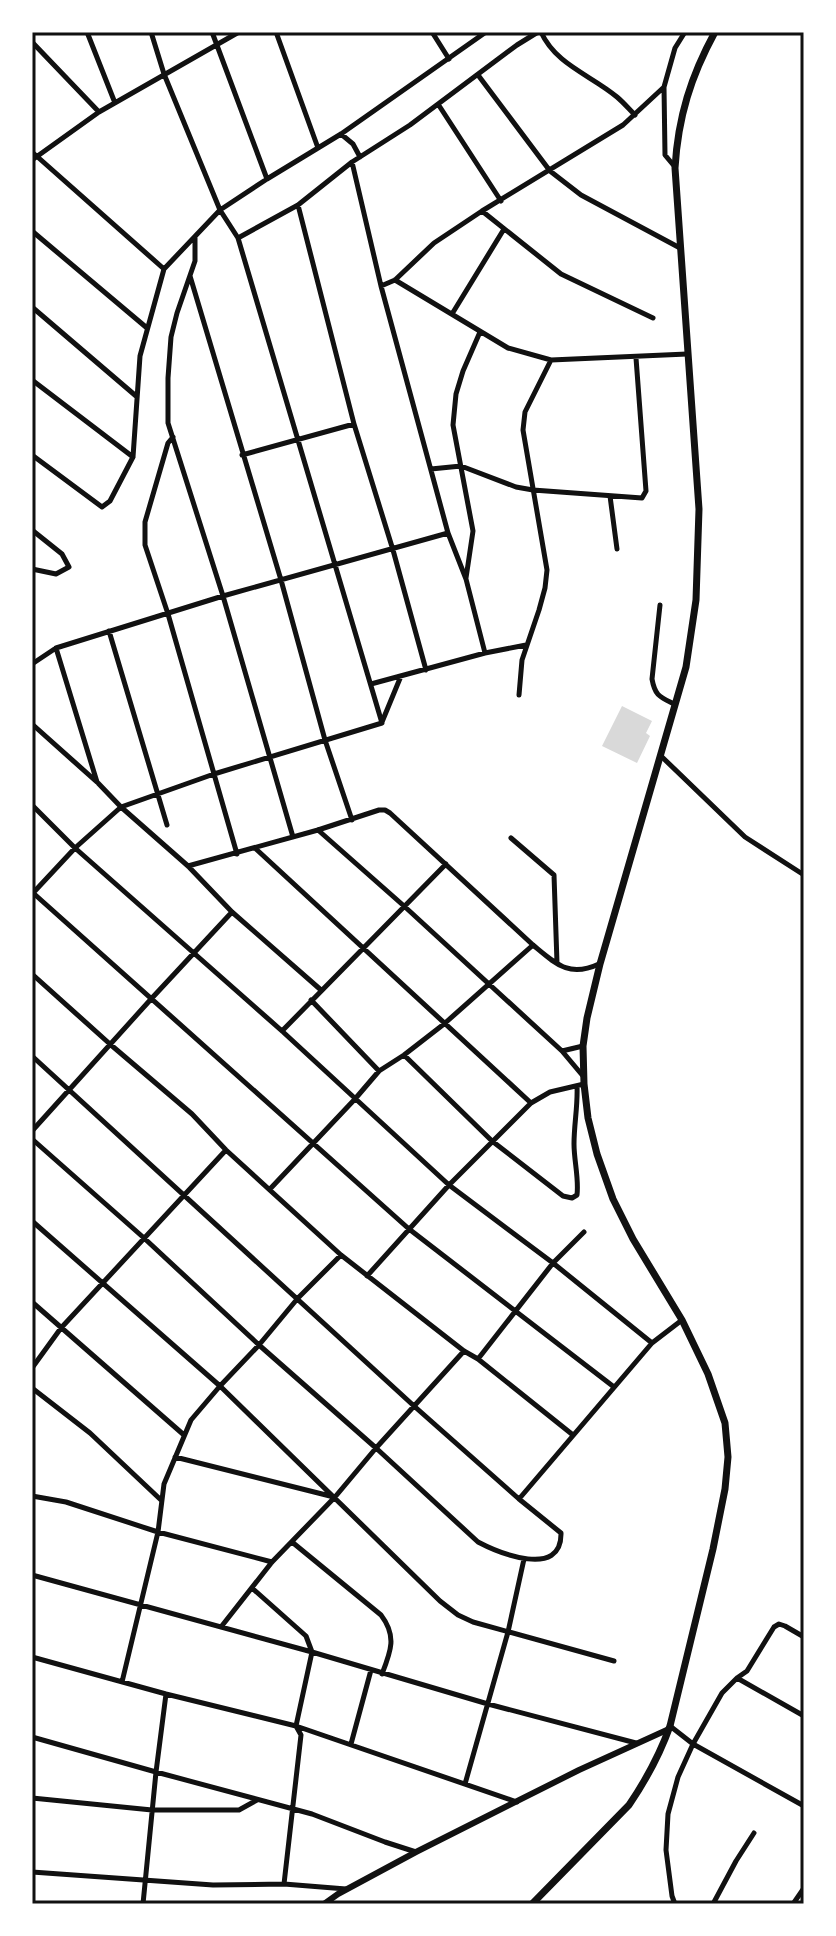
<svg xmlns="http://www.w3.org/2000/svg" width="836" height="1936" font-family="Literata,serif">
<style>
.water{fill:#d9d9d9}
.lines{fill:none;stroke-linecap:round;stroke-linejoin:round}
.minor{stroke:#111;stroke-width:5}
.tertiary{stroke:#111;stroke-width:6}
.secondary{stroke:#111;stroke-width:7}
.neatline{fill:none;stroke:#111;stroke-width:3}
</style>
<rect width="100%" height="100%" fill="#fff"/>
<path class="water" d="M 622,706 L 652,721 L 646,733 L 650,736 L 637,763 L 602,746 Z"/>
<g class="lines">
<path class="minor" d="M 87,32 L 115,103
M 151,32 L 164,74 L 220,210 L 238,238 L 382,723
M 212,32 L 267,179
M 276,32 L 318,148
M 432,32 L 449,59
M 541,32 C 556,65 591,75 617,97 C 623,102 629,109 635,115
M 32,42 L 99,112
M 478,75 L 550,171 L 581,195 L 680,248
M 438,104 L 501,201
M 341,134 L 353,144 L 360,157
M 32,152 L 164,269
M 32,160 L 99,112 L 239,32
M 352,162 L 381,286 L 448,533 L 466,579 L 485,653
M 675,167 L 665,155 L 664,87 L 675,48 L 685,32
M 298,205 L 354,424 L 393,550 L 426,670
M 482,211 L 561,274 L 653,318
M 32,231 L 147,328
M 195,237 L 195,261 L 177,313 L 171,337 L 168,378 L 168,423 L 223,596 L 293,837
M 238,238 L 298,205 L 352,162 L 410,125 L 517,45 L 538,32
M 190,276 L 281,580 L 325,740 L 352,820
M 395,280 L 508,348 L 551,360 L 687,354
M 381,286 L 395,280 L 434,243 L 482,211 L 623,125 L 664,87
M 32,307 L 136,396
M 452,314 L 504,229
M 32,380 L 133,457
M 173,437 L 168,443 L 145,522 L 145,545 L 168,614 L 237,854
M 32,455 L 102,507 L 110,501 L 133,457 L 140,356 L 164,269 L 220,210 L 267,179 L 341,134 L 486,32
M 242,455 L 354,424
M 431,469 L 461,466 L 516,487 L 533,490 L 642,498 L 646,491 L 636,358
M 610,496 L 617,549
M 32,530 L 62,554 L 69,567 L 56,574 L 32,569
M 466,578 L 473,531 L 453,425 L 456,394 L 463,371 L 480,332
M 660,605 L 652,679 C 655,696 660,697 674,704
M 109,631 L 167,825
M 56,648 L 97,782
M 32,664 L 56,648 L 223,596 L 448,533
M 371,684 L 485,653 L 526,645
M 519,695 L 522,660 L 539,610 L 545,588 L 547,570 L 523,430 L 525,412 L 551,360
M 382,722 L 401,676
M 32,724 L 98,783 L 121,807 L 188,866 L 232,912 L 321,990
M 661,756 L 745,837 L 804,875
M 32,805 L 75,848 L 282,1031 L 449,1185 L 553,1263 L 652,1343
M 318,830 L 404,906 L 562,1051 L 583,1076
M 511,838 L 554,875 L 557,963
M 256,849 L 531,1103
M 188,866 L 318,830 L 379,810 L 385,810 L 390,813 L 533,945 C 556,964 569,978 599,964
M 32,892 L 409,1229 L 614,1387
M 33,893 L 75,848 L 121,807 L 214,774 L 382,723
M 32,974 L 111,1045 L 192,1114 L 226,1150 L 341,1255 L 464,1351 L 478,1359 L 573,1435
M 311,1000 L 379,1071
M 282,1031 L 446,864
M 562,1051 L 583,1046
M 404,1055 L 492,1141 L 563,1196 L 572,1198 L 577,1195 C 579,1178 574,1161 574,1144 C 574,1124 578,1105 577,1086
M 32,1056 L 414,1406 L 519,1499 L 561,1533 C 562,1579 499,1553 478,1542 L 376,1448 L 259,1345 L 144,1238 L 32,1139
M 32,1131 L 152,998 L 232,912
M 270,1189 L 355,1099 L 379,1071 L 404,1055 L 444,1024 L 533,945
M 32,1221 L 220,1386 L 440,1601 L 458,1615 L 473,1622 L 614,1661
M 367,1276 L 449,1185 L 531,1103 L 550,1092 L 584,1084
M 32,1302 L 184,1435
M 478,1359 L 553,1263 L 584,1232
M 32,1368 L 61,1328 L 226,1150
M 32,1388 L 90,1433 L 161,1500
M 175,1457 L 334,1497
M 32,1496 L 66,1502 L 158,1532 L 272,1562
M 519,1499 L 652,1343 L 682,1320
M 292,1542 L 381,1615 C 397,1636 391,1651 382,1674
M 32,1575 L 312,1652 L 488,1704 L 636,1743
M 252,1588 L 306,1636 L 312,1652 L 296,1726 L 301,1735 L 284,1884
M 221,1627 L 272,1562 L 335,1497 L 376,1448 L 464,1351
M 32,1657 L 166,1694 L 296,1726 L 517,1802
M 737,1678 L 804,1716
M 122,1682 L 158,1532 L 164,1484 L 191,1420 L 220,1386 L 259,1345 L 298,1298 L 341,1255
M 670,1726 L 693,1744 L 804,1806
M 32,1737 L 156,1772 L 312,1814 L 385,1842 L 416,1852
M 351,1744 L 371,1670
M 465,1784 L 508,1632 L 524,1559
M 32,1798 L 152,1810 L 239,1810 L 257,1800
M 32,1872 L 213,1885 L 284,1884 L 346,1889
M 143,1904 L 156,1772 L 166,1694
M 675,1904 L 672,1896 L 666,1850 L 668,1814 L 678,1777 L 693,1744 L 722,1693 L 737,1678 L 747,1671 L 774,1627 L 779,1624 L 785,1626 L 804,1637
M 713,1904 L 736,1861 L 754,1833
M 793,1904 L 804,1888"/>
<path class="tertiary" d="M 324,1904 L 338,1894 L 416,1852 L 579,1770 L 669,1729"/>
<path class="secondary" d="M 532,1904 L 629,1805 C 646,1780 660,1754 670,1726 L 713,1549 L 725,1489 L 728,1457 L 725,1423 L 708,1374 L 682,1320 L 633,1239 L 613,1199 L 597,1154 L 588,1118 L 584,1084 L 583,1046 L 587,1018 L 600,964 L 686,667 L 696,600 L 699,509 L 675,168 C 678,117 691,76 715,32"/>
</g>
<rect width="836" height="1936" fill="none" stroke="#ffffff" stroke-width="68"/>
<rect x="34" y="34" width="768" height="1868" class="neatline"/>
</svg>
